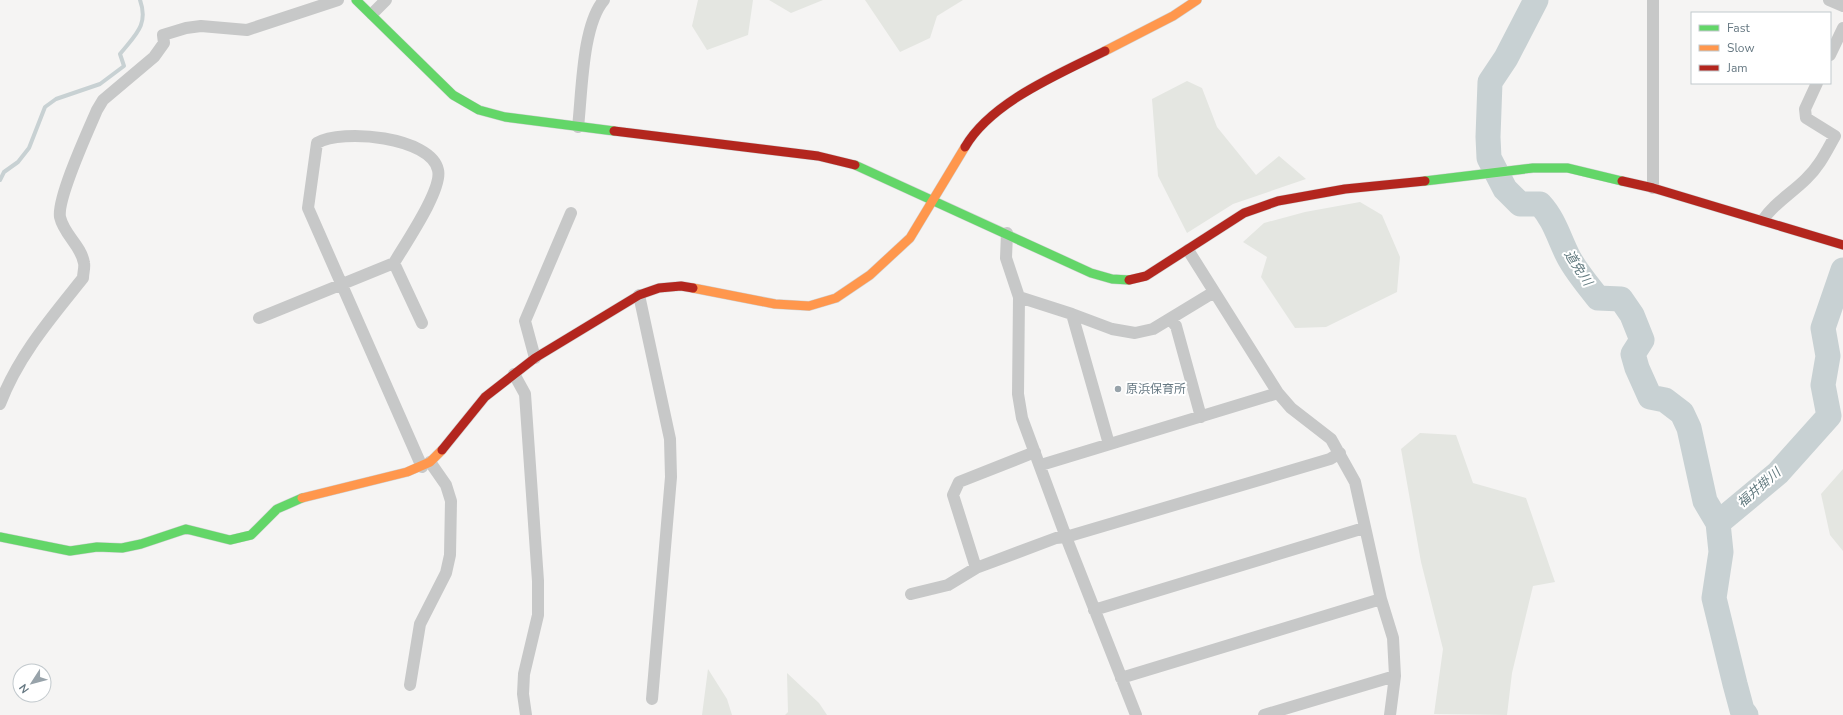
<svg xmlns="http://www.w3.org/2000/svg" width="1843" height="715" font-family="'Nunito Sans','Noto Sans JP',sans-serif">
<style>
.green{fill:#e4e6e1}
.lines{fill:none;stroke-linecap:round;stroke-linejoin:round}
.stream{stroke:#c8d1d3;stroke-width:4}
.river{stroke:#c8d1d3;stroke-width:25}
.fast-casing{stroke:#d1d2d3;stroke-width:10}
.slow-casing{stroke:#d1d2d3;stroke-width:10}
.jam-casing{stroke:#d1d2d3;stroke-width:10}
.street{stroke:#c7c8c8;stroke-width:12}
.fast{stroke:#63d668;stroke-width:9}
.slow{stroke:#ff974d;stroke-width:9}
.jam{stroke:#b3261e;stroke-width:9}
.poi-dot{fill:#98a3aa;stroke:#fff;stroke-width:1.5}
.labels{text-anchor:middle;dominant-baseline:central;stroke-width:4;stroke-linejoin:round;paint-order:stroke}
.poi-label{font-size:12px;fill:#667882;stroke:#fff;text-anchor:start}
.water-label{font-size:13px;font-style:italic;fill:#627a7f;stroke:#fff}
</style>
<rect width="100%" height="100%" fill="#f5f4f3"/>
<path class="green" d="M 698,0 L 753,0 L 748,35 L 707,50 L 692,26 Z
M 769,0 L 823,0 L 791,13 Z
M 865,0 L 963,0 L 937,16 L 930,38 L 900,52 Z
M 1187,81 L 1202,88 L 1217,127 L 1256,175 L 1279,156 L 1306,179 L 1233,204 L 1187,233 L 1158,176 L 1152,99 Z
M 1360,202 L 1382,215 L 1400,257 L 1397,292 L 1326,327 L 1295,328 L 1261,277 L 1267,257 L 1243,242 L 1264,223 L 1305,212 Z
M 1420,433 L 1456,435 L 1473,483 L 1526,498 L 1555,582 L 1533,586 L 1512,673 L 1507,715 L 1434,714 L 1443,649 L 1421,562 L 1401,449 Z
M 1843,469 L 1843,551 L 1830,535 L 1821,494 Z
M 708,669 L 727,699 L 732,715 L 702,715 Z
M 787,673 L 819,703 L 827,715 L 785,715 L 788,712 Z"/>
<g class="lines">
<path class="stream" d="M 0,180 L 4,172 L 18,162 L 29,148 L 45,107 L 56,99 L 100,84 L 124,66 L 120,54 C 135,35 149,25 140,0"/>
<path class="river" d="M 1536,0 L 1506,58 L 1490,82 L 1488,137 L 1489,158 L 1505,189 L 1520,204 L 1540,204 C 1554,219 1559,238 1568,256 C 1574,268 1589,287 1598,298 L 1621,299 L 1632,315 L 1642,340 L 1633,354 L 1637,368 L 1650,397 L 1665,400 L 1682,413 L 1689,428 L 1705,501 L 1718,523 L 1721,552 L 1714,598 L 1735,684 L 1742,710 L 1746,715
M 1718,523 L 1778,473 L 1829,416 L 1823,385 L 1828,356 L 1823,328 L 1843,270"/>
<g class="fast-casing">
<path id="fast" d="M 356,0 L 453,95 L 479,110 L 505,117 L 614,131
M 855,165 L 1091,273 L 1112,279 L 1129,280
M 1425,181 L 1533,168 L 1568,168 L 1622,181
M 0,537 L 70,551 L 97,547 L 122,548 L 141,544 L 186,529 L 230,540 L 251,535 L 277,509 L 302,498"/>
</g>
<g class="slow-casing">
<path id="slow" d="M 1105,51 L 1173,16 L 1197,0
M 693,288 L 775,304 L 809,306 L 836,298 L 870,275 L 910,238 L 965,147
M 302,498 L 407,472 L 430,462 L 442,450"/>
</g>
<g class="jam-casing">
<path id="jam" d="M 614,131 L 818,156 L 855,165
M 965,147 C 991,102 1059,74 1105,51
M 1622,181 L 1653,188 L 1843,245
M 1129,280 L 1146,276 L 1244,213 L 1278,201 L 1345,189 L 1425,181
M 442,450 L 485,397 L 535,358 L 639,295 L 659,288 L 681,286 L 693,288"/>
</g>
<path class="street" d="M 1829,0 L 1843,6
M 372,14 L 386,0
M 1830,55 L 1843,28
M 578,127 C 582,93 582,25 604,0
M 1653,188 L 1653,0
M 1763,220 C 1773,204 1792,193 1806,179 C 1819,167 1826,152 1835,136 L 1806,118 L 1805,109 L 1817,83
M 1007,233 L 1006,258 L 1019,297 L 1018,394 L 1022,418 L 1066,537 L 1136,715
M 1188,250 L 1278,393 L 1291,408 L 1331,439 L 1355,482 L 1381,599 L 1393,638 L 1395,676 L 1390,715
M 639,295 L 670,439 L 671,477 L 652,699
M 1019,297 L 1072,314 L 1112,329 L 1135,333 L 1153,329 L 1214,292
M 1072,314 L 1109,444
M 259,318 L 394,263
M 1170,319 L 1176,326 L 1201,417
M 535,358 L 525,321 L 571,213
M 514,374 L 525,394 L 538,581 L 538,615 L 524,674 L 523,694 L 526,715
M 0,404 C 18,356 51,318 83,278 C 83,273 85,267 84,263 C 81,245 64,235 60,217 C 57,198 88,131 97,110 L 103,100 L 154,57 L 164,43 L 163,35 L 186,28 L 201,26 L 247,30 L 338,0
M 1041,465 L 1278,393
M 422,467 L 308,208 L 317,143 C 342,128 431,137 438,170 C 443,189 405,244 394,263 L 422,323
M 976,568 L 953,495 L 959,482 L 1035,452
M 911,594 L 948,585 L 976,568 L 1056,538 L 1066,537 L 1330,459 L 1340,453
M 1094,610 L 1364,528
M 1121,678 L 1381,599
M 410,685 L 420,624 L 446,573 L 450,555 L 451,501 L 446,485 L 430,462
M 1264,715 L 1395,676"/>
<use href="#fast" class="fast"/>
<use href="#slow" class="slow"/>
<use href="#jam" class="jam"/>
</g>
<circle class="poi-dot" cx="1118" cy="389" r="4"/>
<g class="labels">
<g class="poi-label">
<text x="1126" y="389">原浜保育所</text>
</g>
<g class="water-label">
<text transform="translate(1578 268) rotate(57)">道免川</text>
<text transform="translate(1759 488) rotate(-41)">福井掛川</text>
</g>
</g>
<rect x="1691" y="12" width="140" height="72" fill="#ffffff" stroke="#c2c9cd"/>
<rect x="1699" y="25" width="20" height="6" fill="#63d668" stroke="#c2c9cd"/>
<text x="1727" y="32" font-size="12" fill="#667882">Fast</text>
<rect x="1699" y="45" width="20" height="6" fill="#ff974d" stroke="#c2c9cd"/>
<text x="1727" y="52" font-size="12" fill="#667882">Slow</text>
<rect x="1699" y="65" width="20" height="6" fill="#b3261e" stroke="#c2c9cd"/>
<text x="1727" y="72" font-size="12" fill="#667882">Jam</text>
<g transform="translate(32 683) rotate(234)"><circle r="19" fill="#ffffff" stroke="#c2c9cd"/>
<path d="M0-3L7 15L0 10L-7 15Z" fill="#98a3aa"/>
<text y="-6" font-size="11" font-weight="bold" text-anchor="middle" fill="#667882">N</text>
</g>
</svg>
